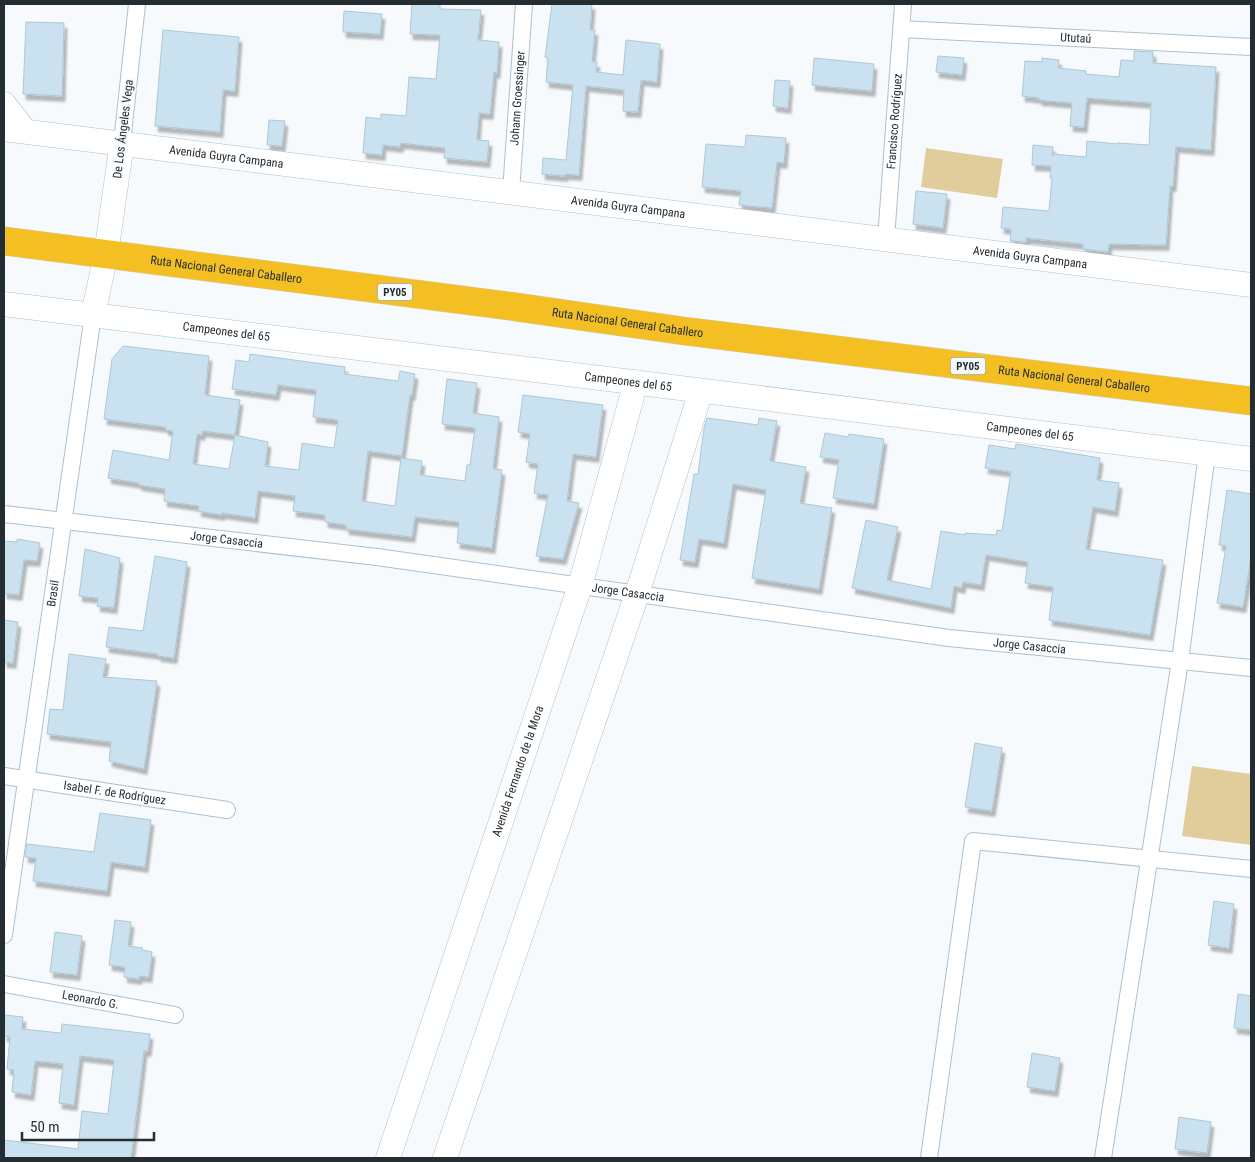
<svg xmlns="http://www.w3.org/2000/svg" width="1255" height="1162" font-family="'Roboto Condensed',sans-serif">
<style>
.green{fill:#e1cd9c}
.building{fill:#cae2ef;stroke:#afc6d4;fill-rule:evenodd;filter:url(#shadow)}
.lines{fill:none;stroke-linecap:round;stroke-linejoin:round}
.street-casing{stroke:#abc1cf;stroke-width:18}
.secondary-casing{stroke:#abc1cf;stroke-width:25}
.highway-casing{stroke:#d3d5d6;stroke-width:29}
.street{stroke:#fff;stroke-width:16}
.secondary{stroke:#fff;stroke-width:24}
.highway{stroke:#f3bf23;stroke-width:28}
.labels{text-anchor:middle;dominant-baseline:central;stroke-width:4;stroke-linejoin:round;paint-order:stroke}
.shield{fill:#f6fafd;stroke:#636a6f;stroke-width:1}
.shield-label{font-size:11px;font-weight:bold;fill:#242d32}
.street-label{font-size:12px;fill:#242d32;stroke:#f6fafd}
</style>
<defs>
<filter id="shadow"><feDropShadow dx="3" dy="5.5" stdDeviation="1" flood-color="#0004"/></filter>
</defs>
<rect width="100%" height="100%" fill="#f6fafd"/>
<path class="green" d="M 926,148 L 1003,159 L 997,198 L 921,187 Z
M 1192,766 L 1251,774 L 1251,845 L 1182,836 Z"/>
<path class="building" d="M 412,4 L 440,4 L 440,9 L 481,10 L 478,40 L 499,42 L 497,73 L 494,72 L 490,114 L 479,113 L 477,140 L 489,141 L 487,162 L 444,158 L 445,148 L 401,143 L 400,147 L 383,145 L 382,155 L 363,153 L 366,117 L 381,119 L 381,114 L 406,116 L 409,77 L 436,79 L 440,35 L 410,34 Z
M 552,4 L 592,4 L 590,30 L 595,30 L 592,62 L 597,62 L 596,72 L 623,75 L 626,40 L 660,44 L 657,82 L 641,80 L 638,112 L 623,111 L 624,90 L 586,86 L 579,175 L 565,174 L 565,176 L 542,174 L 543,158 L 566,160 L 573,85 L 546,82 L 548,58 L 545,57 Z
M 344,11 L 382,14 L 380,34 L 343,32 Z
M 26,22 L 64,23 L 62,96 L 23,94 Z
M 163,30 L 239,37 L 235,91 L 223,90 L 220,132 L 155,126 Z
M 1134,51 L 1153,52 L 1153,63 L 1216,67 L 1211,150 L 1176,147 L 1173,186 L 1170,186 L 1166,245 L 1109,244 L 1108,252 L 1083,249 L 1083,244 L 1026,238 L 1026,242 L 1010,241 L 1011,229 L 1001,228 L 1003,207 L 1049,211 L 1052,178 L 1050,178 L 1051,166 L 1032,165 L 1033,145 L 1053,147 L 1052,156 L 1052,154 L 1086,157 L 1087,141 L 1117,144 L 1117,143 L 1149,145 L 1151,103 L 1087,98 L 1084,127 L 1070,126 L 1072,103 L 1039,100 L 1039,98 L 1022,96 L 1025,61 L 1042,62 L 1042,58 L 1059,60 L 1058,68 L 1086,71 L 1086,74 L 1119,77 L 1121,60 L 1134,61 Z
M 938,56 L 964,58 L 962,75 L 936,72 Z
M 814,58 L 874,64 L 872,91 L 812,85 Z
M 775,80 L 790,81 L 788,108 L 773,106 Z
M 269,120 L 285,121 L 282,146 L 267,145 Z
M 746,135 L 786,138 L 784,163 L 777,162 L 772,208 L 739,205 L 741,191 L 702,187 L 706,144 L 745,147 Z
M 916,191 L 947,194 L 943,228 L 913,224 Z
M 123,346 L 209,356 L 205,395 L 240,400 L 235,435 L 268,442 L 265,466 L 299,470 L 302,443 L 334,448 L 338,420 L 313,417 L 316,390 L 278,385 L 276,395 L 232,389 L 236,360 L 249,362 L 250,354 L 345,367 L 344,374 L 398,381 L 400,371 L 415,374 L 412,395 L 410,395 L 402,456 L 368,451 L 362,501 L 395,506 L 401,458 L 422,461 L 420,475 L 465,481 L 467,465 L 470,465 L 475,428 L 442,424 L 447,379 L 477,383 L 473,413 L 499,417 L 493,469 L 502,470 L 492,548 L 457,543 L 459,522 L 415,517 L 412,537 L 346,529 L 346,525 L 325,522 L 325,515 L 293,511 L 295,496 L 258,491 L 255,518 L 222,513 L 222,515 L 198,511 L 199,506 L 164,501 L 165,489 L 139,485 L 139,483 L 108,478 L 113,450 L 169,460 L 173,431 L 166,430 L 165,427 L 104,419 L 112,359 ZM 202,431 L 235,435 L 229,469 L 193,464 L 197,434 L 202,435 Z
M 523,395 L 603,405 L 596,457 L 573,454 L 567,501 L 579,503 L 563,559 L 536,556 L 548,495 L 534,493 L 538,464 L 526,462 L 530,434 L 518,432 Z
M 707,418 L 758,425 L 759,418 L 777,421 L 770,461 L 806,467 L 800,503 L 832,508 L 819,589 L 752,578 L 766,490 L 733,484 L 724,543 L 699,539 L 695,562 L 680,560 L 694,474 L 698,474 L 704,428 Z
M 825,433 L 848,437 L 849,434 L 884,439 L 874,504 L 833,498 L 839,460 L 820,457 Z
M 1016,444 L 1100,458 L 1097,480 L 1119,483 L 1115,511 L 1093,507 L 1086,549 L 1163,560 L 1150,635 L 1049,620 L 1053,587 L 1025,583 L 1028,562 L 986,555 L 981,585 L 963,582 L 962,588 L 954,586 L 951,608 L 852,588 L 866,520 L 898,527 L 887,580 L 931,589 L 941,531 L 965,535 L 965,533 L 996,535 L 997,530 L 1002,531 L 1011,472 L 985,468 L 989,445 L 1015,449 Z
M 1227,490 L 1251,494 L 1251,557 L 1243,607 L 1217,603 L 1226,546 L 1219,545 Z
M 17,539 L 40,543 L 37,561 L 24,560 L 19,595 L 4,593 L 4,541 L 17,542 Z
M 85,549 L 120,558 L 114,608 L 97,606 L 98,598 L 79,596 Z
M 155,556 L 187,562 L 174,658 L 158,656 L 158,654 L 106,647 L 109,627 L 143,631 Z
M 4,620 L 18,622 L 13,663 L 4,662 Z
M 69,654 L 106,659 L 103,677 L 157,681 L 144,769 L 109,761 L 111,742 L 47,734 L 50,709 L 63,710 Z
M 975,743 L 1002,748 L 992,811 L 965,807 Z
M 100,813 L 151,820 L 145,867 L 111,862 L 107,891 L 33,881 L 36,858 L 25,857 L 27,844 L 94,852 Z
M 1214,901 L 1234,904 L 1229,948 L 1208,945 Z
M 115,920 L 131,922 L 128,946 L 143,948 L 142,950 L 152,952 L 149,977 L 139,976 L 139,979 L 124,977 L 125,967 L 109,965 Z
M 55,932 L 82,936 L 77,975 L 50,972 Z
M 1238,994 L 1251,996 L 1251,1030 L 1234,1028 Z
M 5,1015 L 23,1017 L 22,1029 L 61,1033 L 62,1024 L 150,1034 L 148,1051 L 144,1051 L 131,1158 L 4,1158 L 4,1140 L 78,1149 L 82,1111 L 108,1114 L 114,1060 L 80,1056 L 74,1105 L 59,1103 L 63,1064 L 35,1061 L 31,1095 L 12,1092 L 14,1070 L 7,1069 L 10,1037 L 4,1036 Z
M 1032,1053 L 1060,1058 L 1055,1091 L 1027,1087 Z
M 1179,1117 L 1211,1122 L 1207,1153 L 1175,1149 Z"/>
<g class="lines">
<g class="street-casing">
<g id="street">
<path id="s1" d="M 901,29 L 1251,47"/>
<path d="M 122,143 L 137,4"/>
<path id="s2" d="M 511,192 L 524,4"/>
<path id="s3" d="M 886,239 L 903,4"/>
<path id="s4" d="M 4,514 L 377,557 L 949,638 L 1251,668"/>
<path id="s5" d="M 4,776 L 227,810"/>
<path id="s6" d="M 4,935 L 93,315"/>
<path id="s7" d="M 4,984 L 175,1015"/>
<path d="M 929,1158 L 973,841 L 1251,869"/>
<path d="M 1103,1158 L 1180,661 L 1207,453"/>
</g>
</g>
<g class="secondary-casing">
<g id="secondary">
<path d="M 4,104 L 25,131"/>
<path id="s8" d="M 4,129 L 1251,285"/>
<path id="s9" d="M 4,304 L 1251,459"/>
<path d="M 93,315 L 106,254 L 122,143"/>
<path id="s10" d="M 388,1158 L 580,586 L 636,382"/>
<path d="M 445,1158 L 637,594 L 701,391"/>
</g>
</g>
<g class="highway-casing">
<g id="highway">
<path id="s11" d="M 4,241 L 516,307 L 684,331 L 1251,401"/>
</g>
</g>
<use href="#street" class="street"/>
<use href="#secondary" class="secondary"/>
<use href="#highway" class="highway"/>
</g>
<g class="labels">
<g class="shield">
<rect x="377.5" y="283.5" width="35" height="17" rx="4"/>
<rect x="950.5" y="357.5" width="35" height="17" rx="4"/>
</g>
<g class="shield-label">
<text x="395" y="292">PY05</text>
<text x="968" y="366">PY05</text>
</g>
<g class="street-label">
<text stroke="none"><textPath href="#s1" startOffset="175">Ututaú</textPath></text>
<text stroke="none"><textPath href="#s2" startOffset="94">Johann Groessinger</textPath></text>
<text stroke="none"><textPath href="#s3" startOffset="118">Francisco Rodríguez</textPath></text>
<text transform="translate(123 129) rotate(-83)">De Los Ángeles Vega</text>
<text stroke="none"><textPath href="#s8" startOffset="224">Avenida Guyra Campana</textPath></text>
<text stroke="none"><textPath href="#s8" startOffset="629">Avenida Guyra Campana</textPath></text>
<text stroke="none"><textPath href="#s8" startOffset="1034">Avenida Guyra Campana</textPath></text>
<text stroke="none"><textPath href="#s11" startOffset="224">Ruta Nacional General Caballero</textPath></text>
<text stroke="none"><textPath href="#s11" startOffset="629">Ruta Nacional General Caballero</textPath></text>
<text stroke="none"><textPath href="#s9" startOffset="224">Campeones del 65</textPath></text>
<text stroke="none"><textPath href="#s11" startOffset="1079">Ruta Nacional General Caballero</textPath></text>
<text stroke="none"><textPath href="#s9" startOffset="629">Campeones del 65</textPath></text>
<text stroke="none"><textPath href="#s9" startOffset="1034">Campeones del 65</textPath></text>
<text stroke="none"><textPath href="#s4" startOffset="224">Jorge Casaccia</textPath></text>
<text stroke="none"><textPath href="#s4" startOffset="629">Jorge Casaccia</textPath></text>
<text stroke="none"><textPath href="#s6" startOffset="345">Brasil</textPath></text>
<text stroke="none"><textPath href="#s4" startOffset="1034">Jorge Casaccia</textPath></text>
<text stroke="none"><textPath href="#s10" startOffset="408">Avenida Fernando de la Mora</textPath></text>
<text stroke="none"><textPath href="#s5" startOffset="112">Isabel F. de Rodríguez</textPath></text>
<text stroke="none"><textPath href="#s7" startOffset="88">Leonardo G.</textPath></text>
</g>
</g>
<rect width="1255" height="1162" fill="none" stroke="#242d32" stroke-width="10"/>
<path d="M22 1132v8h132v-8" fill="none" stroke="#242d32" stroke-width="2.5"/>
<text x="30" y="1132" font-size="15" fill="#242d32" stroke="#f6fafd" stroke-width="4" paint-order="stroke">50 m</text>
</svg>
